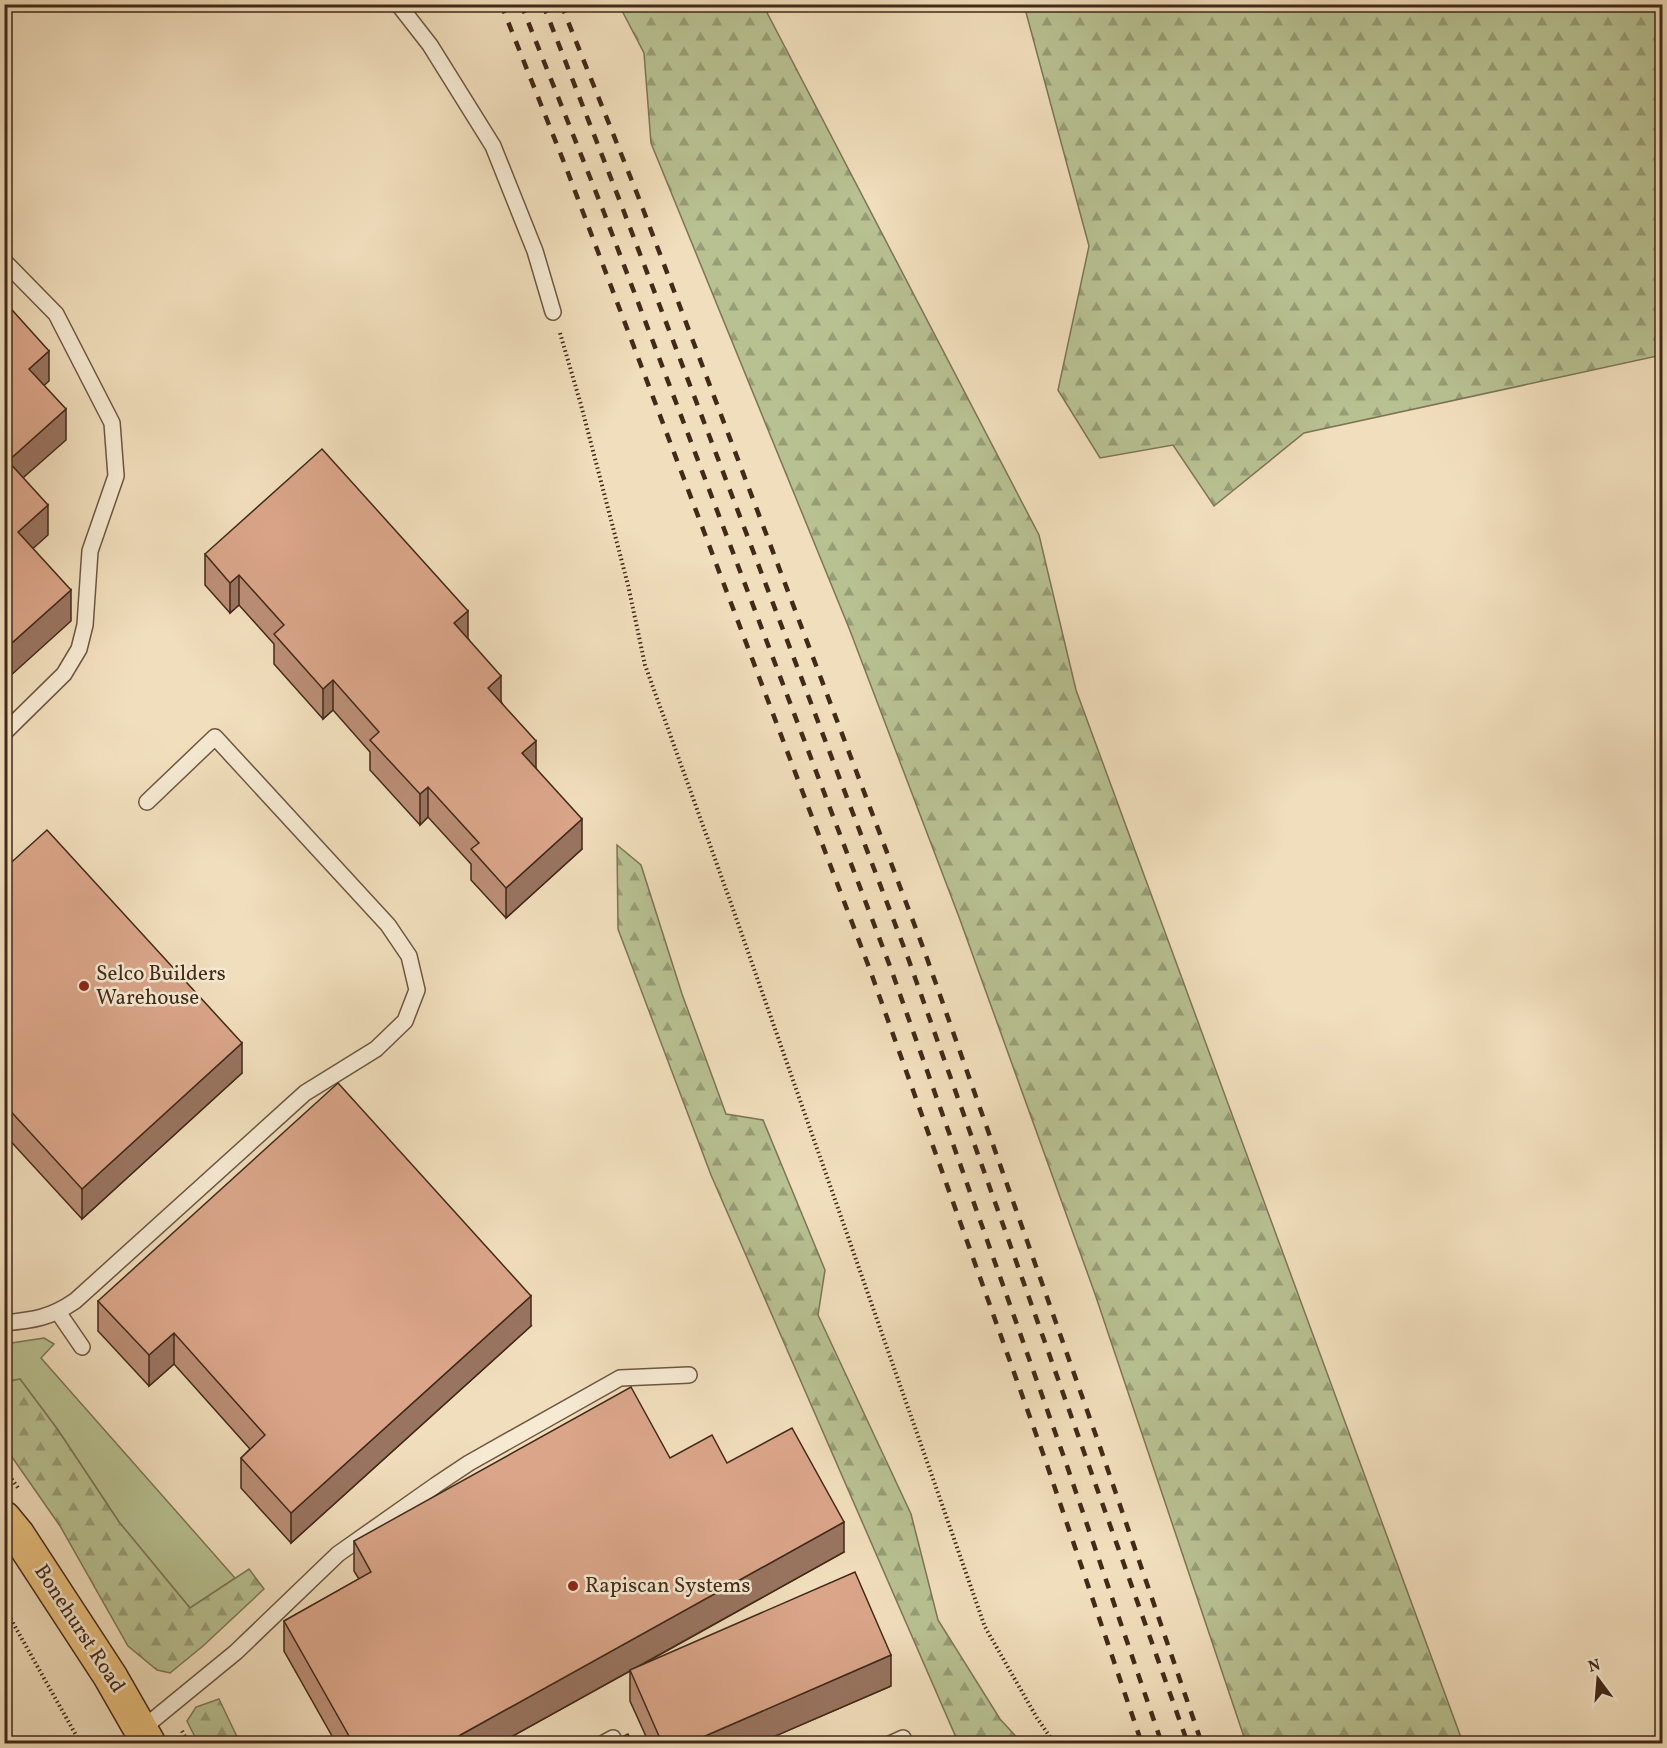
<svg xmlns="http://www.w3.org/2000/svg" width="1667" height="1748" font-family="Vollkorn,serif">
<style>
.green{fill:#b8c192;stroke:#7d7556;stroke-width:1.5}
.forest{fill:url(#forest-firs);stroke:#7d7556;stroke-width:1.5}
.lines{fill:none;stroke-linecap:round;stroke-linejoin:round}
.lane-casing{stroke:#6e5642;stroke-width:18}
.primary-casing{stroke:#422919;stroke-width:36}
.path{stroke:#422919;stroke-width:4;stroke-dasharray:1.5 3;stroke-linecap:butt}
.lane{stroke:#f6ead3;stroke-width:15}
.primary{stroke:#e8bf7e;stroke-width:33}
.rail{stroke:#422919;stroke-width:4.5;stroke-dasharray:10 10;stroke-linecap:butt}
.wall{fill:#bb8e76;stroke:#422919;stroke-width:1.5}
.shaded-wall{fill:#997460;stroke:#422919;stroke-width:1.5}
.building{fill:#daa589;stroke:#422919;stroke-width:1.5}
.poi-dot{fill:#8f2418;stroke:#f6ead3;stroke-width:2}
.labels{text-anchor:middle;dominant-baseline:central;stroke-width:5;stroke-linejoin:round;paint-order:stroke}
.poi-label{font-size:21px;fill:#422919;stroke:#f6ead3;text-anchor:start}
.street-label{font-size:21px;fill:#422919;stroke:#f6ead3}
</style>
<defs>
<pattern id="forest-firs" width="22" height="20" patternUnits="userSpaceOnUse" patternTransform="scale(1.5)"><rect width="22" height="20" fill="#b8c192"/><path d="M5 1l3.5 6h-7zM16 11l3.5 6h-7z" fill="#979d76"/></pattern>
</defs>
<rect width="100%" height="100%" fill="#f1debc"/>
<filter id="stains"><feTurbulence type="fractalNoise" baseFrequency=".00333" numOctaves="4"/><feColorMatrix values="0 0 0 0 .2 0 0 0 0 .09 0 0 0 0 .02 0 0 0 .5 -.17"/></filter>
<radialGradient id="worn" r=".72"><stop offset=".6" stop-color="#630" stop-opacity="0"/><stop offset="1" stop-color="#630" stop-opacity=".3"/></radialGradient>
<path class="green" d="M 44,1338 L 54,1344 L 41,1358 L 235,1578 L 190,1608 L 119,1522 L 58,1430 L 20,1379 L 5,1382 L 5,1344 Z"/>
<path class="forest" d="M 619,5 L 763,5 L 1039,535 L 1076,690 L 1463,1743 L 1246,1743 L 1095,1294 L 959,917 L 849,628 L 651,143 L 644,53 Z
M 1024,5 L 1662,5 L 1662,355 L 1304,433 L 1214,506 L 1173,445 L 1100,458 L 1058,390 L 1089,246 Z
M 617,845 L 641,865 L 682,994 L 726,1114 L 763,1120 L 825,1270 L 818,1315 L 911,1514 L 938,1620 L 1000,1719 L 1022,1743 L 961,1743 L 955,1735 L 711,1175 L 618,929 Z
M 20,1379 L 58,1430 L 119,1522 L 190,1608 L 249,1569 L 264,1589 L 203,1646 L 170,1673 L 157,1670 L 128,1646 L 60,1526 L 5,1447 L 5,1382 Z
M 219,1699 L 240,1743 L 198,1743 L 187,1721 L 196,1707 Z"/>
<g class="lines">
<g class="lane-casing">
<path id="lane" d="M 398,4 L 430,45 L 493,146 L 535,251 L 553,312
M 4,261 L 56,314 L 112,423 L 116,476 L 90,551 L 85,625 L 79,649 L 64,674 L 4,733
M 58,1312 L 82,1347
M 4,1323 C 34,1320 50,1318 75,1301 L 305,1093 L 376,1049 L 405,1021 L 417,990 L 409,956 L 388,925 L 215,737 L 147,802
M 142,1729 L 236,1652 L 338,1554 L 436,1485 L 469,1463 L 620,1378 L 689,1375
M 602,1744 L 613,1738
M 890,1744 L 903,1738"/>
</g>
<g class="primary-casing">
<path id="primary" d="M 4,1518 L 18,1535 L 110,1676 L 149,1744"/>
</g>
<path class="path" d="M 560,333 L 581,405 L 628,585 L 645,665 L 728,895 L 985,1627 L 1037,1718 L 1055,1744
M 4,1468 L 18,1488
M 4,1607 L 81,1744
M 182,1731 L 189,1744"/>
<use href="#lane" class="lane"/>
<use href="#primary" class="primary"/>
<path class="rail" d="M 501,4 L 567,170 L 870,970 L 1046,1462 L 1142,1744
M 521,4 L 603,210 L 891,969 L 1066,1463 L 1162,1744
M 543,4 L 621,204 L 908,958 L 1188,1744
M 561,4 L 638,196 L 924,950 L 1100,1447 L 1202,1744"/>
</g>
<path class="wall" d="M 205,554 L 468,638 L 536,768 L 582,849 L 506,918 L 471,880 L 471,864 L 428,817 L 420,825 L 370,770 L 370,752 L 333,710 L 323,719 L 274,664 L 274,644 L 239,605 L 230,613 L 205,585 Z
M 4,869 L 242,1073 L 82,1219 L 4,1134 Z
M 98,1301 L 531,1326 L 291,1543 L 241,1488 L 241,1458 L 250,1449 L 174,1364 L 149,1386 L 98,1331 Z
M 670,1458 L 727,1463 L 844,1552 L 636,1668 L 891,1686 L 759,1743 L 649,1743 L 630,1701 L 630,1671 L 500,1743 L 336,1743 L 284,1651 L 284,1621 L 359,1579 L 354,1571 L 354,1541 Z"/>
<path class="shaded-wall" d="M 49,351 L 49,381 L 29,399 L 29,369 Z
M 66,409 L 66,440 L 8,491 L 8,461 Z
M 48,505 L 48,535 L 18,562 L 18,532 Z
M 239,575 L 239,605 L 230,613 L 230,583 Z
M 71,590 L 71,621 L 9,677 L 9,701 L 4,705 L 4,650 Z
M 468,611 L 468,641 L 454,623 Z
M 501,676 L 501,706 L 488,688 Z
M 333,680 L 333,710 L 323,719 L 323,689 Z
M 536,741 L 536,771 L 522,753 Z
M 428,787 L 428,817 L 420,825 L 420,794 Z
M 582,819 L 582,849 L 506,918 L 506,888 Z
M 242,1043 L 242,1073 L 82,1219 L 82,1189 Z
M 531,1296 L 531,1326 L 291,1543 L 291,1513 Z
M 174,1333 L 174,1364 L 149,1386 L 149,1355 Z
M 844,1522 L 844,1552 L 500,1743 L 446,1743 Z
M 891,1655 L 891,1686 L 759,1743 L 689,1743 Z"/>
<path class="building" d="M 4,301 L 49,351 L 29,369 L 66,409 L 8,461 L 48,505 L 18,532 L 71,590 L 4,650 Z
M 322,449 L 468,611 L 454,623 L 501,676 L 488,688 L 536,741 L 522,753 L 582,819 L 506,888 L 471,849 L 479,843 L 428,787 L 420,794 L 370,740 L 379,732 L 333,680 L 323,689 L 274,634 L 284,625 L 239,575 L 230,583 L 205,554 Z
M 4,666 L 9,671 L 4,675 Z
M 47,830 L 242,1043 L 82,1189 L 4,1104 L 4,869 Z
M 338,1083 L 531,1296 L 291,1513 L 241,1458 L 265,1435 L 174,1333 L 149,1355 L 98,1301 Z
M 631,1387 L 670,1458 L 712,1435 L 727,1463 L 792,1428 L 844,1522 L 446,1743 L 353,1743 L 284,1621 L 371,1572 L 354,1541 Z
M 855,1572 L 891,1655 L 689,1743 L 662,1743 L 630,1670 Z
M 628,1734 L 633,1743 L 610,1743 Z"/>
<g class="poi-dot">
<circle cx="84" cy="986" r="6"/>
<circle cx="573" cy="1586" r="6"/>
</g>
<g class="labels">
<g class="poi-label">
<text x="96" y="974">Selco Builders<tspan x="96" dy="24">Warehouse</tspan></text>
<text x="585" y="1586">Rapiscan Systems</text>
</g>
<g class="street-label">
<text transform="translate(79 1629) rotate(57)">Bonehurst Road</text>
</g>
</g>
<rect width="1667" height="1748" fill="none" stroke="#f1debc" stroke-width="24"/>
<rect x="6" y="6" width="1655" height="1736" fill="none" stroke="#422919" stroke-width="3"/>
<rect x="12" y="12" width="1643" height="1724" fill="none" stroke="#422919" stroke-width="1.5"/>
<g transform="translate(1598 1679) rotate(344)" stroke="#f6ead3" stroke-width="4.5" paint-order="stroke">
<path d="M0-4.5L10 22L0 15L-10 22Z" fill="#422919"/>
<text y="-9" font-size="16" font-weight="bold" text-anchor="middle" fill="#422919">N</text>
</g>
<rect width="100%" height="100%" filter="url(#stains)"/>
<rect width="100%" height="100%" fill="url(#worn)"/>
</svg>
